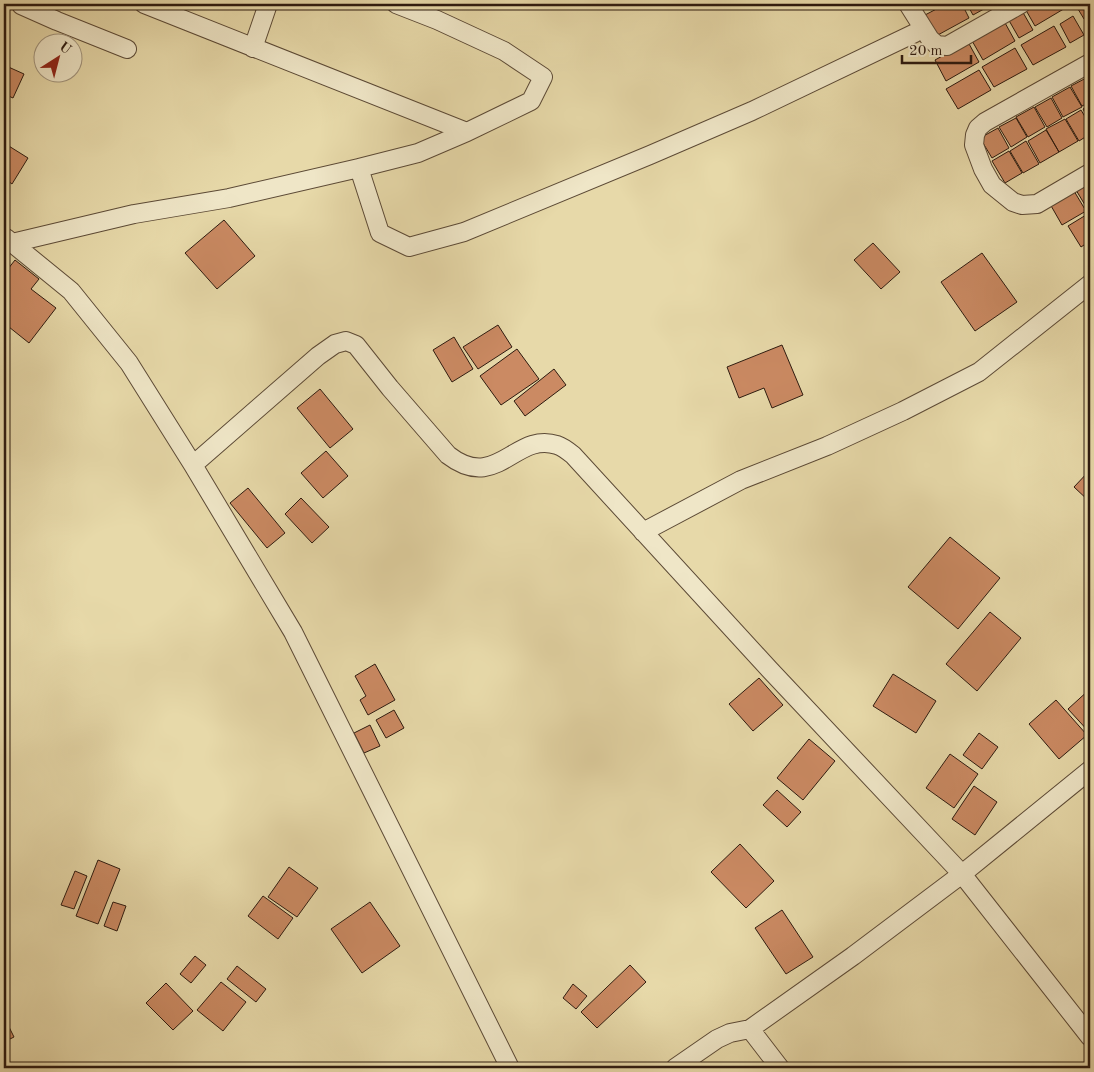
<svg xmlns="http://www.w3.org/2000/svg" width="1094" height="1072" font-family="'Old Standard TT',serif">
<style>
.building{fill:#cb8a63;stroke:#2d1a0f}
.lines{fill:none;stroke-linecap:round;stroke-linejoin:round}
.minor-casing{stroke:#5c4a36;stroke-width:20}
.minor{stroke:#efe6c7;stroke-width:18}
</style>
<rect width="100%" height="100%" fill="#e7d9a9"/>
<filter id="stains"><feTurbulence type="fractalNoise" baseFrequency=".004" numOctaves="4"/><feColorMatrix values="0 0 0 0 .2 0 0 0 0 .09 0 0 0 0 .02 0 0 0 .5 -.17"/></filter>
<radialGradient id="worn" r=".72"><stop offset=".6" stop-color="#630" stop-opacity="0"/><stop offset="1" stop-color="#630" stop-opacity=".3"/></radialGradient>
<path class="building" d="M 946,4 L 962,4 L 969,18 L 936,36 L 925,15 Z
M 967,4 L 993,4 L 973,15 Z
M 1026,4 L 1065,4 L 1067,7 L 1035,26 L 1023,5 Z
M 1075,4 L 1090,4 L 1090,15 L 1084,19 Z
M 1021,9 L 1033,30 L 1019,38 L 1007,17 Z
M 1073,16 L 1084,35 L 1070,43 L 1060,24 Z
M 1004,21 L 1015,41 L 983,60 L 971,39 Z
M 1054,26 L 1066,47 L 1033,65 L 1021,45 Z
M 968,42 L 979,62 L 946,81 L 935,60 Z
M 1015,48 L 1027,69 L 994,87 L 982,67 Z
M 4,65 L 24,74 L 13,98 L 4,94 Z
M 979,70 L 991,90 L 958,109 L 946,89 Z
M 1088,77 L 1090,82 L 1090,102 L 1082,106 L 1071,86 Z
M 1070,87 L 1082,107 L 1063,117 L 1052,97 Z
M 1051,98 L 1062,118 L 1047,127 L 1035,107 Z
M 1090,104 L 1090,122 L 1083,109 Z
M 1034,107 L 1045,127 L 1028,137 L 1016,117 Z
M 1081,110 L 1090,125 L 1090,134 L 1079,141 L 1066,119 Z
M 1016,118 L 1027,137 L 1011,147 L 999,127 Z
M 1065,119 L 1078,141 L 1059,152 L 1046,129 Z
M 998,128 L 1009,148 L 992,158 L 980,138 Z
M 1046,130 L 1059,152 L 1040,163 L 1028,141 Z
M 1026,141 L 1039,164 L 1023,173 L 1010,151 Z
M 4,143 L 28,158 L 12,184 L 4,178 Z
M 1009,151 L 1022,173 L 1005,183 L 992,161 Z
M 1090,181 L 1090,209 L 1088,210 L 1076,190 Z
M 1074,191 L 1086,211 L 1062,225 L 1050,204 Z
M 1086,215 L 1090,222 L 1090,241 L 1081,247 L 1068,226 Z
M 224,220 L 255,256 L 217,289 L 185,253 Z
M 873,243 L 900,272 L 881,289 L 854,260 Z
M 982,253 L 1017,302 L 975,331 L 941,282 Z
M 15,260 L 39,279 L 31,289 L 56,308 L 29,343 L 4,323 L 4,274 Z
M 498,325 L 512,347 L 478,369 L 463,347 Z
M 454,337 L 473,369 L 452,382 L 433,350 Z
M 782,345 L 803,395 L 772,408 L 764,388 L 739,398 L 727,367 Z
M 517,349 L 539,379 L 501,405 L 480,376 Z
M 554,369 L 566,385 L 525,416 L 514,401 Z
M 320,389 L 353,429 L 330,448 L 297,408 Z
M 326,451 L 348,476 L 323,498 L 301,473 Z
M 1090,470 L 1090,502 L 1074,487 Z
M 248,488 L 285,533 L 267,548 L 230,503 Z
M 301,498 L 329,527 L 312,543 L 285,514 Z
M 950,537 L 1000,578 L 958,629 L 908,587 Z
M 990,612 L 1021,638 L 977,691 L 946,664 Z
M 375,664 L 395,700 L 368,715 L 360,700 L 366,696 L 355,676 Z
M 893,674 L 936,701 L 916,733 L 873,706 Z
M 759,678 L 783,705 L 753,731 L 729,704 Z
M 1090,689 L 1090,733 L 1068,709 Z
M 1056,700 L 1087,735 L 1059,759 L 1029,724 Z
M 394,710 L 404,728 L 386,738 L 376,720 Z
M 370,725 L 380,746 L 364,753 L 354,733 Z
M 979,733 L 998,747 L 982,769 L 963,755 Z
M 809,739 L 835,761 L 803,800 L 777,778 Z
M 950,754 L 978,774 L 954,808 L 926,788 Z
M 974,786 L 997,802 L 975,835 L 952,819 Z
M 777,790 L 801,812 L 787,827 L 763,805 Z
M 740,844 L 774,881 L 746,908 L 711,872 Z
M 98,860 L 120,869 L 98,924 L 76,916 Z
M 289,867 L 318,888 L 297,917 L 268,897 Z
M 75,871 L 87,876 L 74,909 L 61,905 Z
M 263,896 L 293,918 L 278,939 L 248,916 Z
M 113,902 L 126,906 L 117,931 L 104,926 Z
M 370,902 L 400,946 L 362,973 L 331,929 Z
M 782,910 L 813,957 L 786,974 L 755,928 Z
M 195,956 L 206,965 L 191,983 L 180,974 Z
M 630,965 L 646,982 L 597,1028 L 581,1012 Z
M 237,966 L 266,989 L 256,1002 L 227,979 Z
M 221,982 L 246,1002 L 223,1031 L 197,1010 Z
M 166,983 L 193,1011 L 173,1030 L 146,1003 Z
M 573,984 L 587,996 L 576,1009 L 563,998 Z
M 4,1017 L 14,1037 L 4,1042 Z"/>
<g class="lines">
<g class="minor-casing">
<path id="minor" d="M 22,4 L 21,5 L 57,21 L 127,49
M 144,4 L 467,132
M 908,4 L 930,39 L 937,45 L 947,46 L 1021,4
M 253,48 L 268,4
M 1090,63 L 985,122 L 978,128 L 975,135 L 974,145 L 983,169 L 992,185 L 1013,202 L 1022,205 L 1037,204 L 1090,173
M 359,168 L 418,153 L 467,132 L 531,101 L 543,77 L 504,51 L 437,20 L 396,4
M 6,238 L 71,291 L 129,363 L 193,465 L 293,632 L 510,1068
M 12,243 L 134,214 L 229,198 L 359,168 L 380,233 L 409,247 L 464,232 L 650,155 L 752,111 L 915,33
M 193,465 L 318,356 L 335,344 L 346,341 L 356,345 L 390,388 L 448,455 C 497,493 515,431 557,445 C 563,447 568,451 573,455 L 770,670 L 962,874 L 1090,1037
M 643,532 L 741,480 L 827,446 L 903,411 L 979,372 L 1090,284
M 750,1029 L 780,1068
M 675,1068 L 717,1039 L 730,1033 L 750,1029 L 853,956 L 962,874 L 1090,770"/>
</g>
<use href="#minor" class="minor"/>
</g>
<rect width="1094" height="1072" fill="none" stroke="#e7d9a9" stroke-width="20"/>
<rect x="5" y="5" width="1084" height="1062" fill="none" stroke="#2d1a0f" stroke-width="2.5"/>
<rect x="10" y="10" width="1074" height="1052" fill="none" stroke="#2d1a0f"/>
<g transform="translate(58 58) rotate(36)"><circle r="24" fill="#efe6c7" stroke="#a1947d"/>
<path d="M0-4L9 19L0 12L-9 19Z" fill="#8f2418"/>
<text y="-8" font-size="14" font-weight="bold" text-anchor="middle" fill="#2d1a0f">U</text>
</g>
<path d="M902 55v8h69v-8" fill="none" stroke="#2d1a0f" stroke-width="2.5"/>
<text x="909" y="55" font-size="15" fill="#2d1a0f" stroke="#efe6c7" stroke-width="4" paint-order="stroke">20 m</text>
<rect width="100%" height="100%" filter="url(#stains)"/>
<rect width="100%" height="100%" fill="url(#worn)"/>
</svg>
